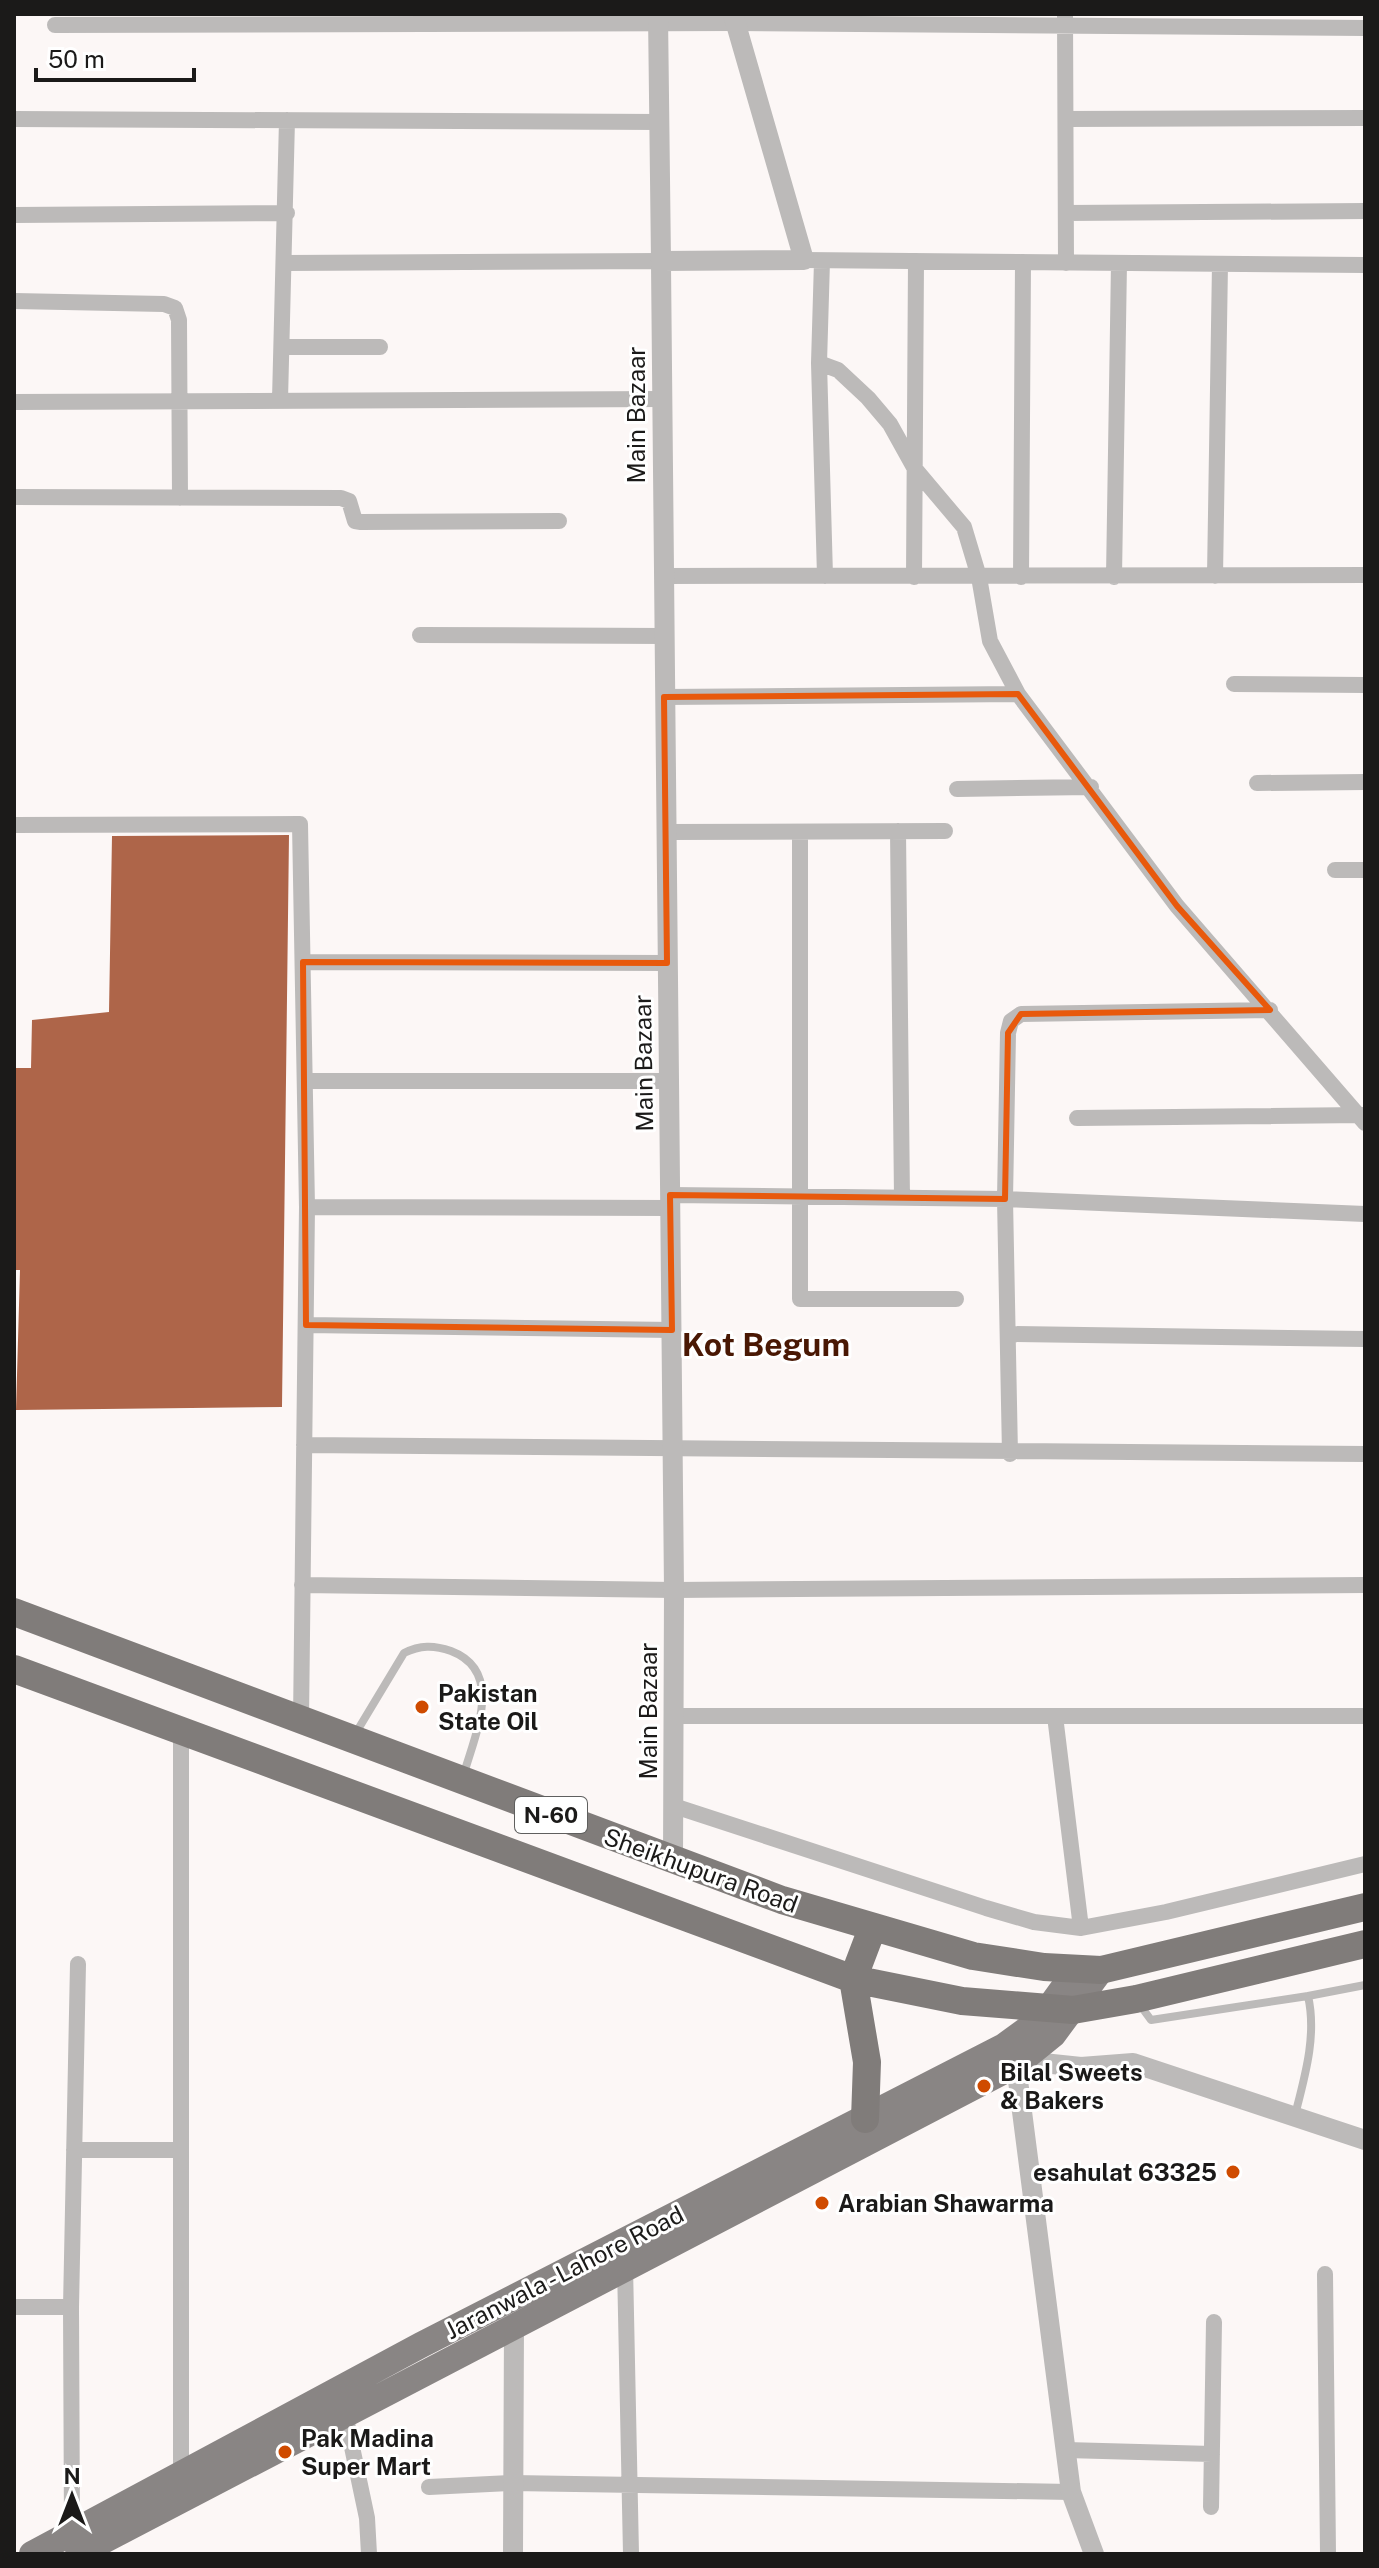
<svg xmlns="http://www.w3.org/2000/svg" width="1379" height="2568" font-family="'Public Sans',sans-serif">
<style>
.building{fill:#ae6549}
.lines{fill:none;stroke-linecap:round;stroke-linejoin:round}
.service{stroke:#bcbab9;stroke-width:8}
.minor{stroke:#bcbab9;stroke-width:16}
.tertiary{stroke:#bcbab9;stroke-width:20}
.primary{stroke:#898584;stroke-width:26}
.trunk{stroke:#807c7a;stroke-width:28}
.marked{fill:none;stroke:#e8590c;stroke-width:6;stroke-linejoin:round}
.poi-dot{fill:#cf4b00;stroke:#fff;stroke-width:3}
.labels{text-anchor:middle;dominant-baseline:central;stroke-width:6;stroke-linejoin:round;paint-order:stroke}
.shield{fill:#fff;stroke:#5f5f5e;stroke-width:2}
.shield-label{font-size:22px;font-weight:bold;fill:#1b1a19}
.street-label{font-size:24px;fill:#1b1a19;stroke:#fff}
.poi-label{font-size:24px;font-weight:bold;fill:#1b1a19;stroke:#fff;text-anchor:start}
.district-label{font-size:32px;font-weight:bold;fill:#491804;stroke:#fff}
</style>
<rect width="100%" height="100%" fill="#fcf7f6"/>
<path class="building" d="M 289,835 L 282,1407 L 16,1410 L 20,1270 L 14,1270 L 14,1068 L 31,1068 L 32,1020 L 109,1012 L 112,836 Z"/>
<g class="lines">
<path class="service" d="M 354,1736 L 404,1653 C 420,1645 434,1645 451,1651 C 506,1672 474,1736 463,1777
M 1308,1996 L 1365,1985
M 1140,2005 L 1151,2020 L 1308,1996 C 1317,2035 1305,2076 1295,2115"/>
<path class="minor" d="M 1065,14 L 1066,263
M 55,25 L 735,23 L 1365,28
M 14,119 L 659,122
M 1066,119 L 1365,118
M 1067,213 L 1365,211
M 14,215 L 287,213
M 804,260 L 1365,265
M 822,261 L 819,363 L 825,576
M 286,263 L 661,261 L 661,265
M 14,301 L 164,304 L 175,308 L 179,320 L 180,498
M 282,347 L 380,347
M 819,363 L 838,370 L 868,398 L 890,424 L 915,469 L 964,527 L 979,577 L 990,641 L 1018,694 L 1177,906 L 1365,1123
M 280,400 L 287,120
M 14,402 L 662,399
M 14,497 L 341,498 L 349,501 L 355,521 L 361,522 L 559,521
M 663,576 L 1365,575
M 1215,576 L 1220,264
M 914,577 L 916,261
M 1021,577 L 1023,262
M 1114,577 L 1119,263
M 420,635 L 664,636
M 1234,684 L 1365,685
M 664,697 L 1018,694
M 1257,783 L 1365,782
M 957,789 L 1091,787
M 14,825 L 300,824 L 307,1207 L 301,1721
M 898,831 L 902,1198
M 666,832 L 945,831
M 800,832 L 800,1299 L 956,1299
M 1335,870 L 1365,870
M 303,962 L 667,963
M 305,1081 L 669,1081
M 1077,1118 L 1363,1115
M 670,1195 L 1005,1199 L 1365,1214
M 307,1207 L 670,1208
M 306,1325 L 672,1330
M 1008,1334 L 1365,1339
M 304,1445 L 1365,1454
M 1010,1454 L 1005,1199 L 1008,1033 L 1011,1021 L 1021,1014 L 1270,1010
M 302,1585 L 674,1590 L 1365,1585
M 674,1716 L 1365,1716
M 1055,1716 L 1081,1928
M 674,1806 L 986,1908 L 1034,1922 L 1081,1928 L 1166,1912 L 1365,1864
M 74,2150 L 181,2150
M 625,2266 L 631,2554
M 1325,2274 L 1328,2554
M 14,2307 L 71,2307 L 72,2532
M 71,2307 L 78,1964
M 345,2414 L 367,2518 L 369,2554
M 1066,2450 L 1212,2454
M 181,2475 L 181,1733
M 429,2487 L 512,2483 L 1071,2492
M 1211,2507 L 1214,2322"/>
<path class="tertiary" d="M 658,14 L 661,261 L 804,260 L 733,14
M 661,265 L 674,1590 L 673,1861
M 1026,2042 L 1043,2063 L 1081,2067 L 1133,2063 L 1365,2140
M 1010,2055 L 1016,2065 L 1071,2492 L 1094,2554
M 513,2554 L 514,2325"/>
<path class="primary" d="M 32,2554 L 421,2345 L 1004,2046 L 1040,2020 L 1076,1970
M 78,2554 L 1016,2065 L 1053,2035 L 1101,1970"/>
<path class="trunk" d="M 14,1612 L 782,1900 L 973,1956 L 1044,1967 L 1101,1970 L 1365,1907
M 14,1669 L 853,1979 L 962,2001 L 1073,2010 L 1136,1999 L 1365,1944
M 865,2119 L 867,2062 L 853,1979 L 872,1929"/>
</g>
<path class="marked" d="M 1018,694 L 1177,906 L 1270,1010 L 1021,1014 L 1008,1033 L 1005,1199 L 670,1195 L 672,1330 L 306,1325 L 303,962 L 667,963 L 664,697 Z"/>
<g class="poi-dot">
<circle cx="422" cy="1707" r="8"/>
<circle cx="984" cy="2086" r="8"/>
<circle cx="1233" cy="2172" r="8"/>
<circle cx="822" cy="2203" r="8"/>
<circle cx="285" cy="2452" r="8"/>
</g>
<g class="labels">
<rect class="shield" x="515" y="1797" width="72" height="36" rx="6"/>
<g class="shield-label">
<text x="551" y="1815">N-60</text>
</g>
<g class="street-label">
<text transform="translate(636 415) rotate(-90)">Main Bazaar</text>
<text transform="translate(643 1063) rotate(-91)">Main Bazaar</text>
<text transform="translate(648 1711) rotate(-90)">Main Bazaar</text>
<text transform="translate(701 1870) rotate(20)">Sheikhupura Road</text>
<text transform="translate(564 2272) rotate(-27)">Jaranwala - Lahore Road</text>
</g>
<g class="poi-label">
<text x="438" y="1693">Pakistan<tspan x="438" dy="28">State Oil</tspan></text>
<text x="1000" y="2072">Bilal Sweets<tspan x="1000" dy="28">&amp; Bakers</tspan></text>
<text x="1217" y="2172" text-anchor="end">esahulat 63325</text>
<text x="838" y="2203">Arabian Shawarma</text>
<text x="301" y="2438">Pak Madina<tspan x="301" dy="28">Super Mart</tspan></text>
</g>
<g class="district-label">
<text x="766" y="1344">Kot Begum</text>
</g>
</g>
<rect width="1379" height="2568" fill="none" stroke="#1b1a19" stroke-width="32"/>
<g transform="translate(72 2496)" stroke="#ffffff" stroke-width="6" paint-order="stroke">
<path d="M0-6L14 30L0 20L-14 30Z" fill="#1b1a19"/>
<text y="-12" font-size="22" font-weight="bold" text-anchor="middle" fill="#1b1a19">N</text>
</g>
<path d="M36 68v12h158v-12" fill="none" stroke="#1b1a19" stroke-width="4"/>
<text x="48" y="68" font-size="24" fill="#1b1a19" stroke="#ffffff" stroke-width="6" paint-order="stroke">50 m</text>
</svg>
